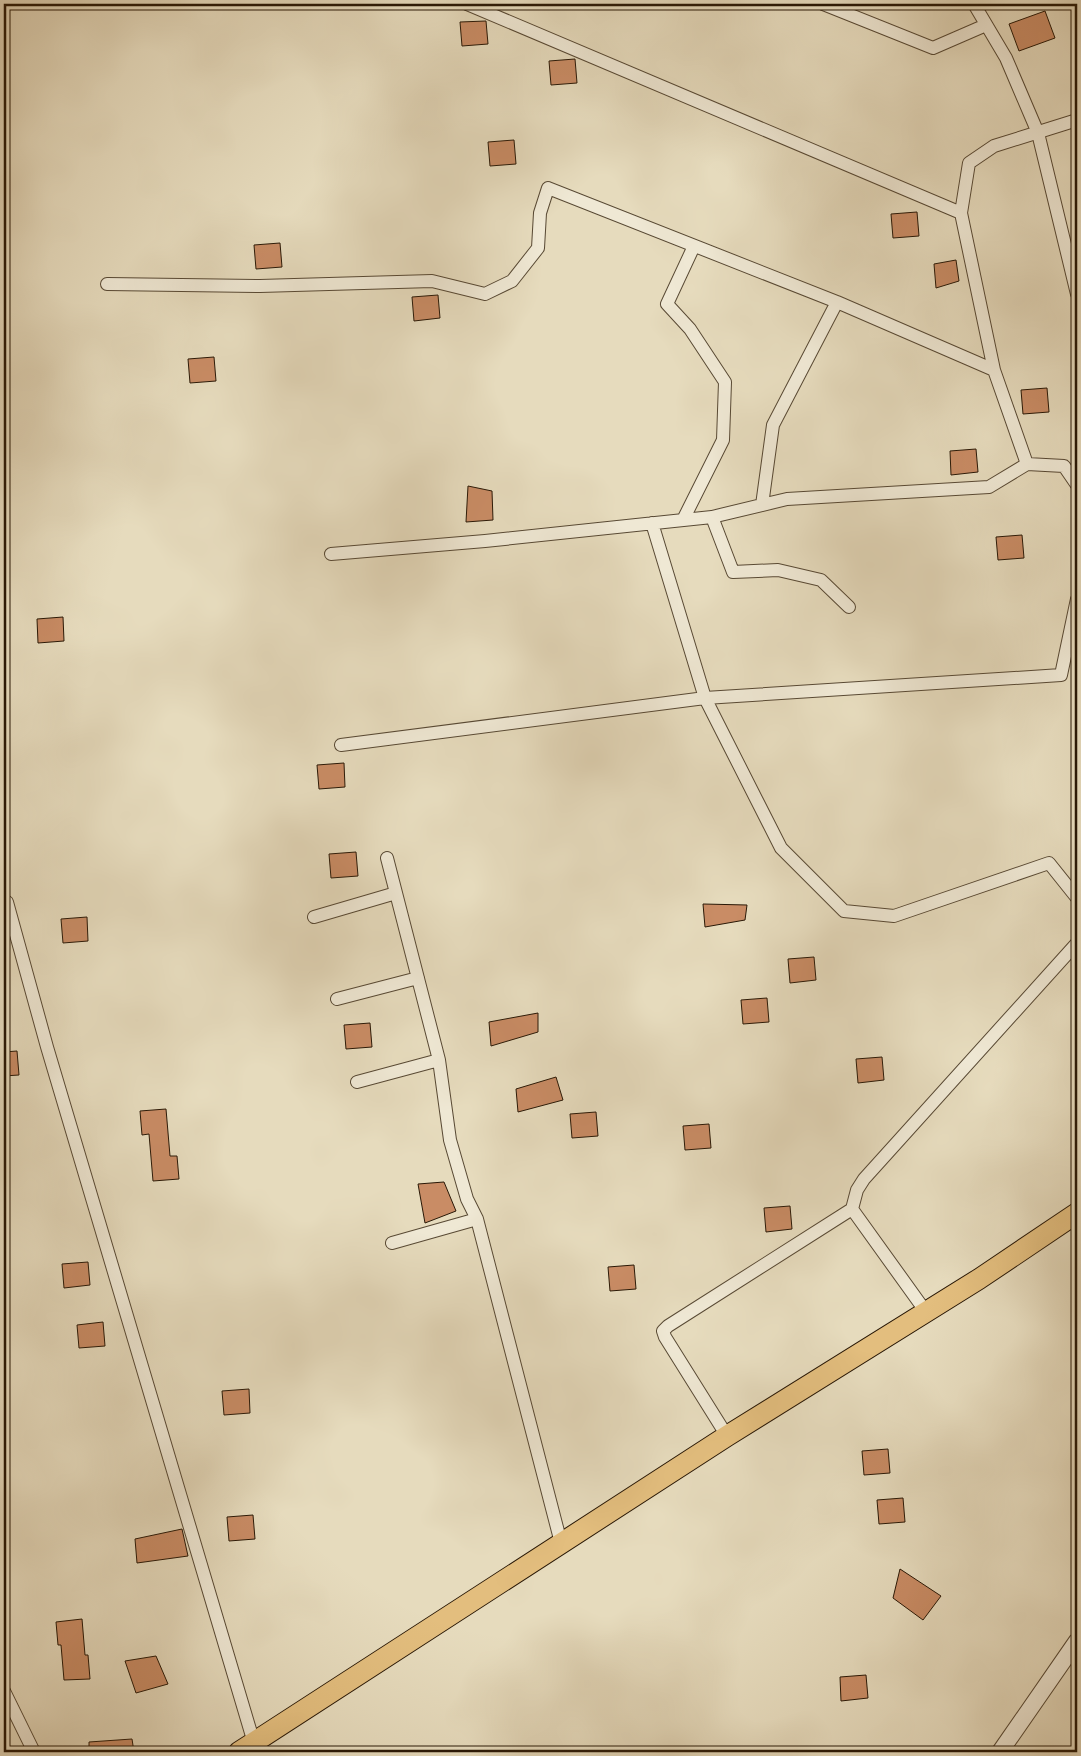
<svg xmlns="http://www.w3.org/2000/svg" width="1081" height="1756" font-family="'IM FELL Double Pica',serif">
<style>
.building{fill:#c98c65;stroke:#291806}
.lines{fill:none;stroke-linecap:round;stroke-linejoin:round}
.minor-casing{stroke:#584934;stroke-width:14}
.tertiary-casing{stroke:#584934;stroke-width:18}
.primary-casing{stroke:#291806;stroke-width:22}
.minor{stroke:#efe8d4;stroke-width:12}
.tertiary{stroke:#efe8d4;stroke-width:16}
.primary{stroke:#e3be7e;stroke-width:20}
</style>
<rect width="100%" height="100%" fill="#e6dbbd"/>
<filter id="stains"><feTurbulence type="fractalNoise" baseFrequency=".004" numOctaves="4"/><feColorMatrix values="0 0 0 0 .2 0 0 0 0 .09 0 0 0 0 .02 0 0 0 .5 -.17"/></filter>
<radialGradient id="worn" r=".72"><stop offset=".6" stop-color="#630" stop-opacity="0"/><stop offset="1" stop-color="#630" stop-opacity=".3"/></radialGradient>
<path class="building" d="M 1045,11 L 1055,38 L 1019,51 L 1009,24 Z
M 486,21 L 488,44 L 462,46 L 460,22 Z
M 575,59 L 577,83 L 551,85 L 549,61 Z
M 514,140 L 516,164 L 490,166 L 488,142 Z
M 917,212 L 919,236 L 893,238 L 891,214 Z
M 280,243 L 282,267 L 256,269 L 254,245 Z
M 956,260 L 959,281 L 936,288 L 934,264 Z
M 438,295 L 440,318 L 414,321 L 412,297 Z
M 214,357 L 216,381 L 190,383 L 188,359 Z
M 1047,388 L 1049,412 L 1023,414 L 1021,390 Z
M 976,449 L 978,472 L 951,475 L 950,451 Z
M 468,486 L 492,491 L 493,520 L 466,522 Z
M 1022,535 L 1024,558 L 998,560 L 996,537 Z
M 63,617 L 64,641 L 38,643 L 37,619 Z
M 344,763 L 345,787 L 319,789 L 317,765 Z
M 356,852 L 358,876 L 331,878 L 329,854 Z
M 703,904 L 747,905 L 745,920 L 705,927 Z
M 87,917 L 88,941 L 63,943 L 61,919 Z
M 814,957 L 816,980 L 790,983 L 788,959 Z
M 767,998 L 769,1022 L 743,1024 L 741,1000 Z
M 538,1013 L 538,1032 L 491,1046 L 489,1022 Z
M 370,1023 L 372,1047 L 346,1049 L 344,1025 Z
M 17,1051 L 19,1075 L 4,1076 L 4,1052 Z
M 882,1057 L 884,1080 L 858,1083 L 856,1059 Z
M 556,1077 L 563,1100 L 518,1112 L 516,1089 Z
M 166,1109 L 170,1156 L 177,1156 L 179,1179 L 153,1181 L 149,1134 L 142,1135 L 140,1111 Z
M 596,1112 L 598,1136 L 572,1138 L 570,1114 Z
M 709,1124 L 711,1148 L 685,1150 L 683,1126 Z
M 444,1182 L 456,1211 L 425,1223 L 418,1184 Z
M 790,1206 L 792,1229 L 766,1232 L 764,1208 Z
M 88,1262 L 90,1285 L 64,1288 L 62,1264 Z
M 634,1265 L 636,1289 L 610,1291 L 608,1267 Z
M 103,1322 L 105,1346 L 79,1348 L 77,1325 Z
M 249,1389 L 250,1413 L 224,1415 L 222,1391 Z
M 888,1449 L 890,1473 L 864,1475 L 862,1451 Z
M 903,1498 L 905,1522 L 879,1524 L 877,1500 Z
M 253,1515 L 255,1539 L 229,1541 L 227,1517 Z
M 182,1529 L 188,1556 L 137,1563 L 135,1539 Z
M 900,1569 L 941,1596 L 923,1620 L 893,1598 Z
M 82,1619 L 85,1655 L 88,1655 L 90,1679 L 64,1680 L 61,1645 L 58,1645 L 56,1622 Z
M 156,1656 L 168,1684 L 136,1693 L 125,1661 Z
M 866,1675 L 868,1698 L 841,1701 L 840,1677 Z
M 132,1739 L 134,1752 L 89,1752 L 89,1742 Z"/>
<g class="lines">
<g class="minor-casing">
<path id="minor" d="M 467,4 L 961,213
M 823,4 L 933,48 L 986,25
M 974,4 L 1006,58 L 1038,133 L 1077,294
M 1077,120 L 994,146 L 969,163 L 961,213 L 994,370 L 1027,464 L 1064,466 L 1077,485
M 107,284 L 260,286 L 432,281 L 485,294 L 512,281 L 538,248 L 540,213 L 548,188 L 837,302 L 994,370
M 762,505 L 773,425 L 837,302
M 712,517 L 733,572 L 778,570 L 821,580 L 849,607
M 683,520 L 723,440 L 725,382 L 690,329 L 667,304 L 694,246
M 652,523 L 705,698 L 781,848 L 844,911 L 894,916 L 1049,863 L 1077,898
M 331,554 L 485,541 L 712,517 L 787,499 L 989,487 L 1027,464
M 341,745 L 705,698 L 1061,675 L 1077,599
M 387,858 L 439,1060 L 450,1140 L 467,1199 L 477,1219 L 561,1543
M 7,902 L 47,1047 L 254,1743
M 314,917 L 396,893
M 337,999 L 418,978
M 357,1082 L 439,1060
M 852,1209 L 926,1312
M 392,1243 L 477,1219
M 727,1436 L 665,1337 L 663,1331 L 668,1326 L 852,1209 L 857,1190 L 864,1179 L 1077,943
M 4,1691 L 34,1752"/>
</g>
<g class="tertiary-casing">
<path id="tertiary" d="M 1000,1752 L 1077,1641"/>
</g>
<g class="primary-casing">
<path id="primary" d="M 239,1752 L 727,1436 L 979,1279 L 1077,1213"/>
</g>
<use href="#minor" class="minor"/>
<use href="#tertiary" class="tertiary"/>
<use href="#primary" class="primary"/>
</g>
<rect width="1081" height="1756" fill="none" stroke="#e6dbbd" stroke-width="20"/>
<rect x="5" y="5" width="1071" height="1746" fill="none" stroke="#291806" stroke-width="2.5"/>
<rect x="10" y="10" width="1061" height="1736" fill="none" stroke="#291806"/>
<rect width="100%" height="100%" filter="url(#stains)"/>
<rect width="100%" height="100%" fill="url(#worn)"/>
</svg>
